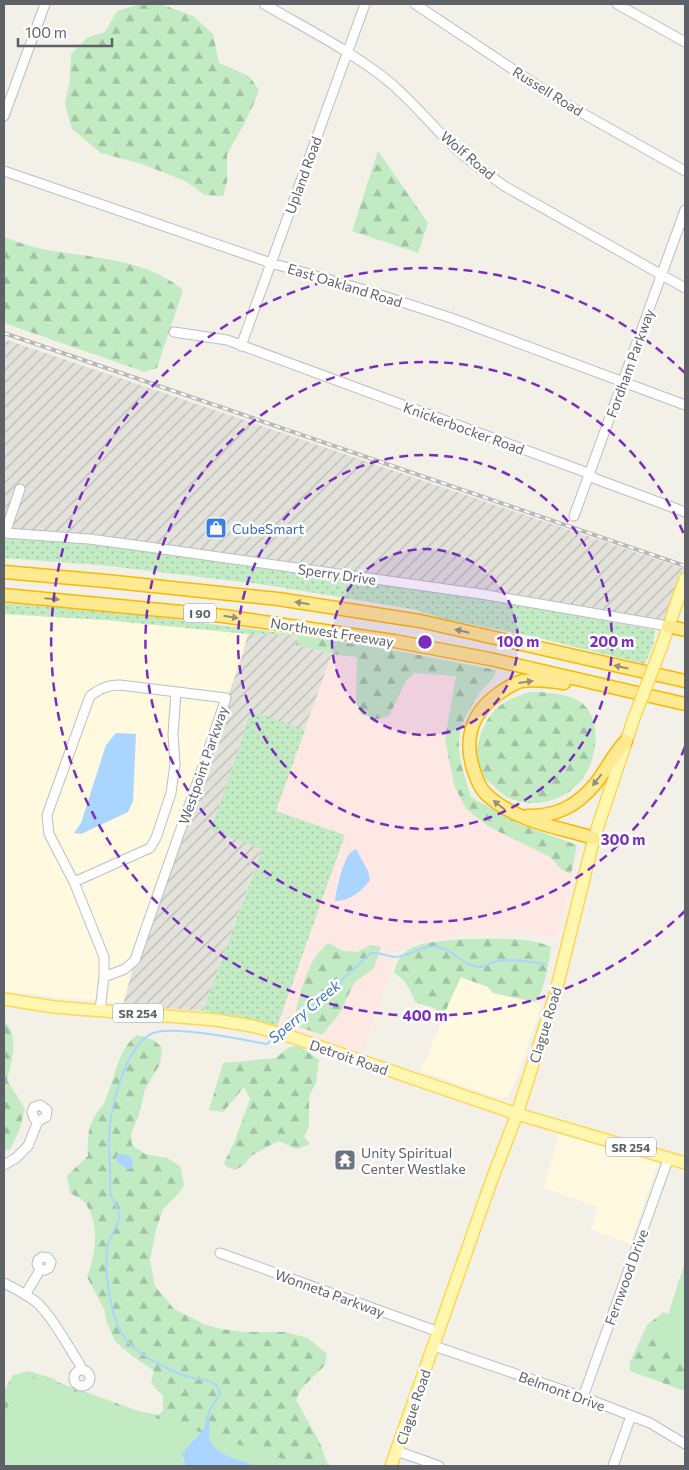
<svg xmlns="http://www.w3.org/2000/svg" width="689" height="1470" font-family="Commissioner,sans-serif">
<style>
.commercial{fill:#fff9df}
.industrial{fill:url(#industrial-furrows)}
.medical{fill:#fee8e4}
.grass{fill:url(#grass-dots)}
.forest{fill:url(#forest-firs)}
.green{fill:#c2ebc4}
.water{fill:#aad5ff}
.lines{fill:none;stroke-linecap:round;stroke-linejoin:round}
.stream{stroke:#aad5ff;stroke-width:2}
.minor-casing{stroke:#bbbec3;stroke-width:11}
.major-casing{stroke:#fdd755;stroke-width:14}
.highway-casing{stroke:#f9b900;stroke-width:15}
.minor{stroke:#fff;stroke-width:9}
.major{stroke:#fff6af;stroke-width:11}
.highway{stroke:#ffe991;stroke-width:12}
.rail-casing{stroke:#b8b9b9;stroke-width:4}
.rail{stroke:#fff;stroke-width:2;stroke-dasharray:5.5;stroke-linecap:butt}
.major-bridge-casing{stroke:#fdd755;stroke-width:14;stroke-linecap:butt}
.major-bridge{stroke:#fff6af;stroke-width:11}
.oneway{fill:#969176}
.ring{fill:none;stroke:#7b2cbf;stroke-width:2.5;stroke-dasharray:9 6}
.labels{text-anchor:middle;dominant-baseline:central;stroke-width:5;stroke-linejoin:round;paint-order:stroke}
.shield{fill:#fff;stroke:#8e9195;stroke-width:1}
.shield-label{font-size:12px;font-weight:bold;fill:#5e6268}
.street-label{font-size:14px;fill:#5e6268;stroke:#fff}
.shop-label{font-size:14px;fill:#366cbe;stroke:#fff;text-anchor:start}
.worship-label{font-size:14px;fill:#5b616d;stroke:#fff;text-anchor:start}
.water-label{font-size:15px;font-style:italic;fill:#3c73bb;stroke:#fff}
.centre{fill:#7b2cbf;stroke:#fff;stroke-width:2.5}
.ring-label{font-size:15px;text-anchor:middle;font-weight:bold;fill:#7b2cbf;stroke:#fff;stroke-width:5;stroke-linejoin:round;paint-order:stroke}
</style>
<defs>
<pattern id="industrial-furrows" width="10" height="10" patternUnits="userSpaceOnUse" patternTransform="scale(1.25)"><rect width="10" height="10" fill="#e2e2db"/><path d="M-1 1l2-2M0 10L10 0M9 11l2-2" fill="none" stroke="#babbb5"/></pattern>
<pattern id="grass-dots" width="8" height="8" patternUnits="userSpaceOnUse" patternTransform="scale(1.25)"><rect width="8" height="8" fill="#c2ebc4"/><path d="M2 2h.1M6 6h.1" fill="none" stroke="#a1c2a3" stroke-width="1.8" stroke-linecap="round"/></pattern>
<pattern id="forest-firs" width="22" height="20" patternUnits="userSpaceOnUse" patternTransform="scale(1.25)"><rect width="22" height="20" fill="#c2ebc4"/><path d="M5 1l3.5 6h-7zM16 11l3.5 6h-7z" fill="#a1c2a3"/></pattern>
</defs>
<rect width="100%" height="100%" fill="#f2f0e7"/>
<path class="commercial" d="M 4,614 L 105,620 L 248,634 L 240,662 L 135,960 L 123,1005 L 116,1002 L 61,998 L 28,993 L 22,994 L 4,991 Z
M 460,977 L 488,987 L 493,993 L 535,1002 L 541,1007 L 513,1088 L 507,1097 L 501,1098 L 492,1096 L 421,1071 Z
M 561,1127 L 661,1155 L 630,1244 L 591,1229 L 598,1207 L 544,1188 Z"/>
<path class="industrial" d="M 4,339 L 685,569 L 667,624 L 98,545 L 4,538 Z
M 248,634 L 298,635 L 296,645 L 332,654 L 203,1011 L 123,1005 L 135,960 L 240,662 Z"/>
<path class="medical" d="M 334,649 L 469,673 L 452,728 L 463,794 L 517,832 L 579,850 L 557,938 L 508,932 L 468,934 L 417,943 L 397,952 L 362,1053 L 277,1024 L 345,835 L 276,811 Z"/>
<path class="grass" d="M 4,538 L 98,545 L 407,587 L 477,597 L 655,630 L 653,645 L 645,664 L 535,637 L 444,619 L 412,609 L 260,584 L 101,565 L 4,558 Z
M 4,603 L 140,615 L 298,635 L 248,634 L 105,620 L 4,614 Z
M 251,711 L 305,730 L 276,811 L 345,835 L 278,1024 L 278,1027 L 254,1020 L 203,1011 L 262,849 L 211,830 Z"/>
<path class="forest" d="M 140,4 L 163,5 L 193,16 L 213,34 L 219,63 L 249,76 L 259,90 L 255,101 L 244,124 L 227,154 L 227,182 L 223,196 L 205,195 L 185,181 L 142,164 L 101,153 L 72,129 L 65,104 L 70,79 L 71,54 L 87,38 L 105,32 L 117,11 Z
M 378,151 L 428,223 L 418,253 L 352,231 Z
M 4,237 C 15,241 26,245 37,248 C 84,258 145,257 183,290 L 157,368 L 145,372 L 4,323 Z
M 298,635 L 409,653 L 496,670 C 494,681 485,685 479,694 C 450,737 457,751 471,797 L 519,824 L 577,845 L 571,874 L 562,870 L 550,857 L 489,827 L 466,809 L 454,785 L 445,739 L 456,676 L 414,673 L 406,681 L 389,716 L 374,720 L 361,714 L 356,702 L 357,657 L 338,655 L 296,645 Z
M 530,692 C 545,692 561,693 575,699 C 606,713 598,765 577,785 C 564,798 547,804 529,803 C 516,802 505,798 496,788 C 492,784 486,780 483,775 C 470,756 480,727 494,711 C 503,701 518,696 530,692 Z
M 464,939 C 492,939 525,936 551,947 C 548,965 546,987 535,1002 L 493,993 L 488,987 L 461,977 L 440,1023 L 435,1020 L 436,1009 L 415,1002 C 410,989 407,981 394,973 C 396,965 398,958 404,953 C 416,941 448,941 464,939 Z
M 329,943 L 343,951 L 358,952 L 370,945 L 381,947 L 374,968 L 354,983 L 340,1013 L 322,1035 L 302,1028 L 286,1018 L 295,1014 C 301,990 308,957 329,943 Z
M 4,1021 C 20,1036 12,1060 7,1080 L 25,1109 L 19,1131 L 10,1149 L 4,1151 Z
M 137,1035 L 154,1040 L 162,1048 L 160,1064 L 145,1089 L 139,1114 L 131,1134 L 132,1145 L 145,1154 L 167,1158 L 180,1166 L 184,1185 L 179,1193 L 163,1209 L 156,1230 L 150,1260 L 155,1286 L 174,1309 L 204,1324 L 221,1329 L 244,1332 L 285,1332 L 308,1338 L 327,1354 L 325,1365 L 301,1389 L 296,1400 L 320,1443 L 327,1463 L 331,1466 L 4,1466 L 4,1391 L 13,1375 L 29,1371 L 55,1379 L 57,1382 L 139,1411 L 158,1415 L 163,1411 L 163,1396 L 151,1383 L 154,1371 L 131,1355 L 115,1341 L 107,1323 L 104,1309 L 87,1277 C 96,1254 100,1226 86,1204 C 83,1199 75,1196 70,1193 L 67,1176 L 88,1156 C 87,1142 88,1125 96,1114 C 99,1109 103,1106 105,1101 C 115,1079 117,1050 137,1035 Z
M 299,1046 L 319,1060 L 316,1083 L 309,1096 L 309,1125 L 304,1136 L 310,1144 L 297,1149 L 278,1141 L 251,1156 L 245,1164 L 235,1170 L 227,1167 L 224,1163 L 234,1143 L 250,1099 L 244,1087 L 223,1112 L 209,1110 L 223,1063 L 276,1058 L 289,1047 Z
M 664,1312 L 685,1324 L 685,1391 L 630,1371 L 630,1362 L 647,1325 Z"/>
<path class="green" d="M 685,1262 L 685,1358 L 657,1349 Z
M 29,1377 L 305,1466 L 4,1466 L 4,1412 Z"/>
<path class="water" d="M 116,733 L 136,734 L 133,801 L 128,812 L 81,834 L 74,833 L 81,823 L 106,745 Z
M 356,849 L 368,871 L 370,880 C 362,891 350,901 335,901 C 336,890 343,862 349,854 C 350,853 355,849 356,849 Z
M 119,1154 L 128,1155 L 132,1158 L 133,1165 L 131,1169 L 127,1169 L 117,1162 L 116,1156 Z
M 208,1415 C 211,1423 208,1430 210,1439 C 216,1457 241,1459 256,1466 L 186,1466 L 182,1454 L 183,1452 L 204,1429 L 206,1418 Z"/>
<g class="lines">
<path class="stream" d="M 283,1031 L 322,998 L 371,953 C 380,952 386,956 394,957 C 412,957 422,942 442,948 C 455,952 465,967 480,967 C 486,966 492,962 498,961 C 513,958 530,962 545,964
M 208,1416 L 211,1407 L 220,1395 C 219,1390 218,1386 213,1383 C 206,1378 199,1380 192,1378 C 169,1371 134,1354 122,1334 C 110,1313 103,1268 108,1245 C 110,1235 118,1227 119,1217 C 120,1206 109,1199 110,1189 C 111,1172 109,1156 109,1140 C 109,1112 124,1048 151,1034 C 169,1024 244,1040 267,1044 L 275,1037"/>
<g class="minor-casing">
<path id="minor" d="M 264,4 C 305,28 349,50 387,80 C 410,99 428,121 449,142 C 466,159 486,173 506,187 L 685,288
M 415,4 L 559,100 L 685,171
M 617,4 L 685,42
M 4,116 L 45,4
M 4,171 L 271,263 L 365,290 L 454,319 L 685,405
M 174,332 L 227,340 L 585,472 L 596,479 L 685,512
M 241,346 L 365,4
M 574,516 L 685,210
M 4,533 L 89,539 L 134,545 L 481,594 L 668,626
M 5,533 L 20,489
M 74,882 L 150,848 L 156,838 L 171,793 L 175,764 L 173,734 L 176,692
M 100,1010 L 104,977 L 104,957 L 74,882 L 49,834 L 47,815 L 90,696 C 100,689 107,685 120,685 L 226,698 C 197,786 165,872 135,960 L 125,969 L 104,977
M 4,1165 L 16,1158 L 28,1146 L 38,1121 L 46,1117 L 47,1110 L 40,1105 L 34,1107 L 32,1112 L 34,1118 L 38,1121
M 220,1253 L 439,1332
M 4,1283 C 14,1288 25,1294 35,1301 C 51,1314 67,1345 79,1363 L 82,1370
M 25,1295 L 40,1270 L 45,1270 L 49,1268 L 51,1262 L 48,1258 L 42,1257 L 38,1260 L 37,1264 L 40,1270
M 434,1346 L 583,1397 L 650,1423 L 685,1444
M74 1378a8 8 0 1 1 16 0a8 8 0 1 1-16 0Z
M 583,1397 L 669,1157
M 397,1451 L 439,1466
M 613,1466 L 631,1416"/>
</g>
<g class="major-casing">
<path id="major" d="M 661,648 L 685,579
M 4,999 L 54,1007 L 216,1020 L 252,1026 L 292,1037 L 517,1114 L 685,1163
M 391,1466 L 491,1182 L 517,1114 L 555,995 L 594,838 L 634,718"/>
</g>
<g class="highway-casing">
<path id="highway" d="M 4,572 L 106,581 L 278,599 L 420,621 L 685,681
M 4,595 L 223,616 L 394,641 L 490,659 L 685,704
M 668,626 L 685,630
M 564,683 C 551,681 535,679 522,681 C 514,683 505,689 498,694 C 470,714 463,742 475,774 C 477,780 481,789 486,794 C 514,821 557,827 594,838
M 528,816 C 558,816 577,806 596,783 C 607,769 613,754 626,741"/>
</g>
<use href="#minor" class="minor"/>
<use href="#major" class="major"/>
<use href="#highway" class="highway"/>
<g class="rail-casing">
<path id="rail" d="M 4,333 L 685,566"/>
</g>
<use href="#rail" class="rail"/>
<g class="major-bridge-casing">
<path id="major-bridge" d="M 634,718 L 661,648"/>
</g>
<use href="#major-bridge" class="major-bridge"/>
</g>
<defs><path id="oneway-solid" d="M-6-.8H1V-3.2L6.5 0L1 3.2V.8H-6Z" transform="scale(1.25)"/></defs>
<g class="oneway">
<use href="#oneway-solid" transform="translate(52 599) rotate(5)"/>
<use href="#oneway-solid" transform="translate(302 603) rotate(-171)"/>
<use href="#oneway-solid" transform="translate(231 617) rotate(9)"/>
<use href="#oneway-solid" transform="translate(462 631) rotate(-167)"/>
<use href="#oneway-solid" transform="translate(621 667) rotate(-168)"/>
<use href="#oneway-solid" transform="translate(526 682) rotate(-8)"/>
<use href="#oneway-solid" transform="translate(597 780) rotate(128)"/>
<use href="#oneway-solid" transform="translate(499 805) rotate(-142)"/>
</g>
<circle cx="425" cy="642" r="93" fill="#7b2cbf" fill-opacity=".12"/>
<g class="ring">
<circle cx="425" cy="642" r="93"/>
<circle cx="425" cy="642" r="187"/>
<path d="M685 747A280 280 0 1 1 685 537"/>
<path d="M685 911A374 374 0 1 1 685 373"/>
</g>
<defs>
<g id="shop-square" transform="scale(1.125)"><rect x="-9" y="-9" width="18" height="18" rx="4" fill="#3f7fe0" stroke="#fff"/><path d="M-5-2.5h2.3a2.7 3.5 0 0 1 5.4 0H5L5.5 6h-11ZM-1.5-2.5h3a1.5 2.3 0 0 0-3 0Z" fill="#fff"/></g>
<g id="temple-square" transform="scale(1.125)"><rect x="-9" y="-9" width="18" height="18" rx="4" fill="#6b7280" stroke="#fff"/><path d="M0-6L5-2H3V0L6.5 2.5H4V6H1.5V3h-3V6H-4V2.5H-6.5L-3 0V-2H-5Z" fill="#fff"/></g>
</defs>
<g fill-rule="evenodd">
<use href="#shop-square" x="216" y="528"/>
<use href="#temple-square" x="345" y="1160"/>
</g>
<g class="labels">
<g class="shield">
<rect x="184" y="603.5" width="32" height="19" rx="4"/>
<rect x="113" y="1003.5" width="50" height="19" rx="4"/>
<rect x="606" y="1137.5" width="50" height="19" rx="4"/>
</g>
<g class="shield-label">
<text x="200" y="613">I 90</text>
<text x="138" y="1013">SR 254</text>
<text x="631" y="1147">SR 254</text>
</g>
<g class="street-label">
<text transform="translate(548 91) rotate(32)">Russell Road</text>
<text transform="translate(468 155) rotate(40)">Wolf Road</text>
<text transform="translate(303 175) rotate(-70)">Upland Road</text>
<text transform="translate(345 285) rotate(17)">East Oakland Road</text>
<text transform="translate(630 363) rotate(-70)">Fordham Parkway</text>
<text transform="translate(464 428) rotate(20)">Knickerbocker Road</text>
<text transform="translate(337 574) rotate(8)">Sperry Drive</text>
<text transform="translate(332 632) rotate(9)">Northwest Freeway</text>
<text transform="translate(203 765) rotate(-71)">Westpoint Parkway</text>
<text transform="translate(545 1025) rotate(-73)">Clague Road</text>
<text transform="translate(349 1057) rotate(19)">Detroit Road</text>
<text transform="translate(626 1277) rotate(-70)">Fernwood Drive</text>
<text transform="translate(330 1293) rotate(20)">Wonneta Parkway</text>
<text transform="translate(562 1391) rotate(20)">Belmont Drive</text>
<text transform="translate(413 1407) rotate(-71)">Clague Road</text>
</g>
<g class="shop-label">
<text x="232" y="528">CubeSmart</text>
</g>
<g class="worship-label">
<text x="361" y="1152">Unity Spiritual<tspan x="361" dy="16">Center Westlake</tspan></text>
</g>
<g class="water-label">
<text transform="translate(304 1011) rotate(-40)">Sperry Creek</text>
</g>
</g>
<circle cx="425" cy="642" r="8" class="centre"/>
<g class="ring-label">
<text x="518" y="647">100 m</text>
<text x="612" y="647">200 m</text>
<text x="623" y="845">300 m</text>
<text x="425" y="1021">400 m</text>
</g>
<rect width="689" height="1470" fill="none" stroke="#5e6268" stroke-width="10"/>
<path d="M18 38v8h94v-8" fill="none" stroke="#5e6268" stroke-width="2.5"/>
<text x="25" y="38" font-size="15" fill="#5e6268" stroke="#ffffff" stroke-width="4" paint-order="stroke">100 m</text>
</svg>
